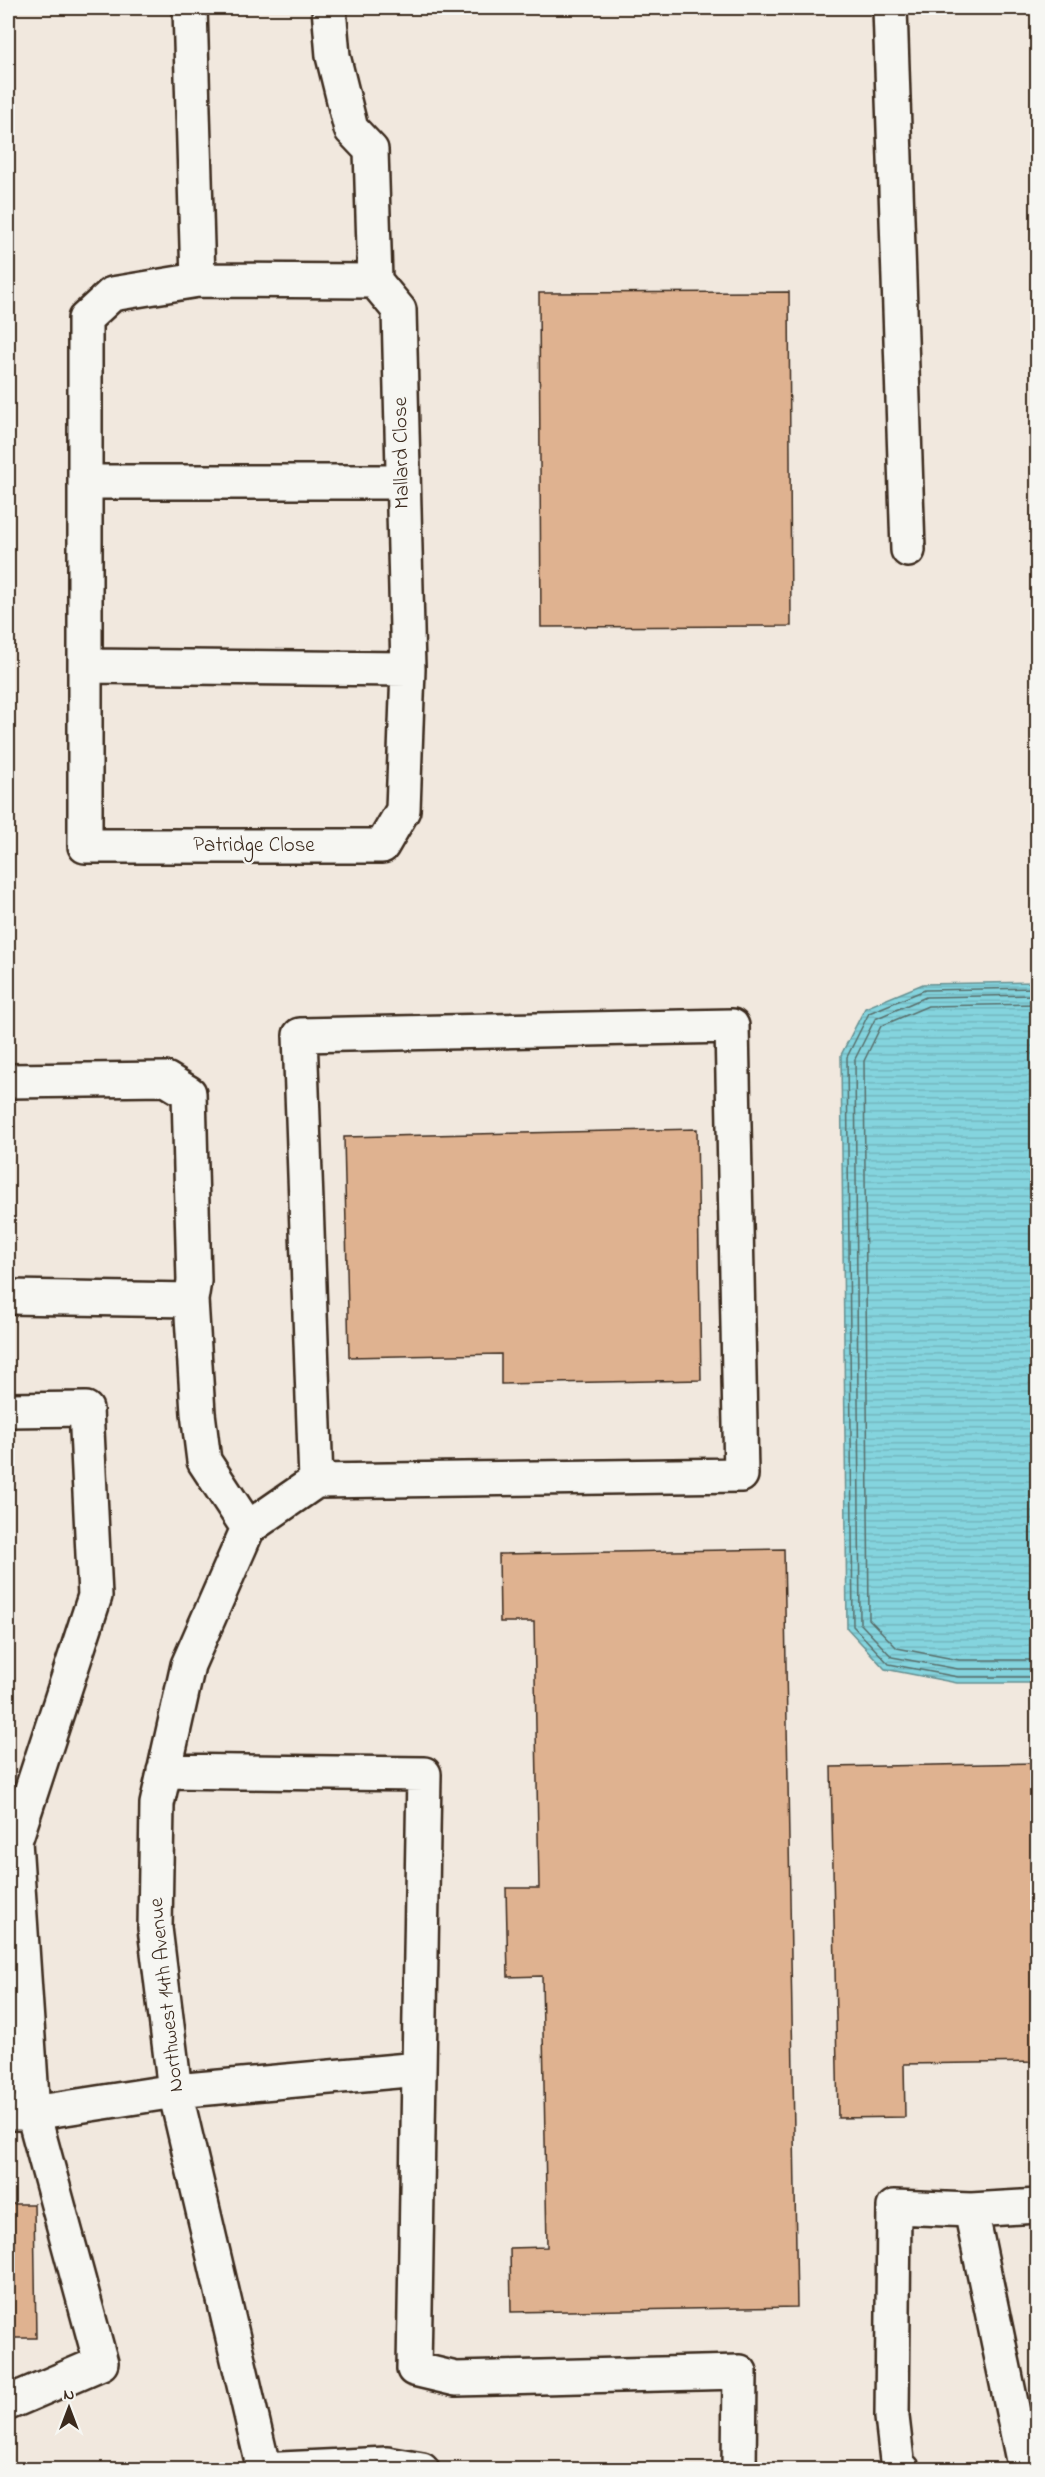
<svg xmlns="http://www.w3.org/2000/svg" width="1045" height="2477" font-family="'Indie Flower',sans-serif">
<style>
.water{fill:url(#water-rules);stroke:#679091;stroke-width:1.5}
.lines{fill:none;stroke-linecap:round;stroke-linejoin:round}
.shore{stroke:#586e6b;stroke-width:1.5}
.building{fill:#dfb290;stroke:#3b2a1e;stroke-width:1.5}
.minor-casing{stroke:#3b2a1e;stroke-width:38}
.minor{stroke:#f6f6f2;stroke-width:33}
.labels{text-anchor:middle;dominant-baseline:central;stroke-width:4.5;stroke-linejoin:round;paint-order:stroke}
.street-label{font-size:21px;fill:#3b2a1e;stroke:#f6f6f2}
</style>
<defs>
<pattern id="water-rules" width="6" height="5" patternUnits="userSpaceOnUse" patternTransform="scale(1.5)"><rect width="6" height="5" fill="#84d4de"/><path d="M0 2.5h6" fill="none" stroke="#73b6be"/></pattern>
</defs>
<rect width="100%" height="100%" fill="#f1e8de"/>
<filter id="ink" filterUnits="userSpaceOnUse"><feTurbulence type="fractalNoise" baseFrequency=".0167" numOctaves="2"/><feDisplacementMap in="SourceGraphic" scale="12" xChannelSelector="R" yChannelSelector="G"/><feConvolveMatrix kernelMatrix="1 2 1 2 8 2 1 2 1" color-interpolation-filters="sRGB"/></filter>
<g filter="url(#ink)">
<path class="water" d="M 1037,982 L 1037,1683 L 957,1683 L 885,1669 L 847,1628 L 841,1055 L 865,1008 L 923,984 Z"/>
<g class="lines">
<path class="shore" d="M 1038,988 L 925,990 L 869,1013 L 847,1057 L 853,1626 L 889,1664 L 958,1677 L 1038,1677
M 1038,995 L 926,997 L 875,1019 L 855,1059 L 860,1623 L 892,1657 L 958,1669 L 1038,1669
M 1038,1004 L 928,1006 L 881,1026 L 864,1061 L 869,1619 L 897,1648 L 959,1660 L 1038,1660"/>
</g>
<path class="building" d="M 789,292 L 791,626 L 541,627 L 539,293 Z
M 697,1129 L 701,1380 L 501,1384 L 501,1354 L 349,1357 L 344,1137 Z
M 784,1549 L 797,2307 L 511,2312 L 510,2248 L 547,2247 L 542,1976 L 508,1977 L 506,1888 L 539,1888 L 534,1622 L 500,1622 L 499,1554 Z
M 1038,1763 L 1038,2062 L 904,2064 L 905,2117 L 838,2118 L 831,1767 Z
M 8,2204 L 34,2204 L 36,2338 L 8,2338 Z"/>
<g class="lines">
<g class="minor-casing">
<path id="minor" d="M 190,8 L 198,280
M 329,8 L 333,56 L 351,129 L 371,150 L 375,281
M 890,8 L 908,550
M 198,280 L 375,281 L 399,310 L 408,669 L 403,810 L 382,846 L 85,846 L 85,319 L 112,294 Z
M 85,482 L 403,482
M 85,666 L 408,669
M 8,1081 L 166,1079 L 189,1093 L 194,1281 L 191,1300 L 198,1413 L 204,1461 L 248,1528
M 8,1297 L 191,1300
M 8,1410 L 86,1409 L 95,1596 L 15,1841 L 33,2113 L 8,2113
M 248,1528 L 316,1481 L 741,1475 L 732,1026 L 300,1035 L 316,1481
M 248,1528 L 188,1665 L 157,1804 L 155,1928 L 175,2091 L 264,2470
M 164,1771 L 424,1774 L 414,2369 L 456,2379 L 740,2372 L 739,2470
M 8,2403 L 101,2363 L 33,2113 L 175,2091 L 419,2069
M 260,2470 L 387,2464 L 422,2470
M 903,2470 L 898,2469 L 892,2417 L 894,2207 L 971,2210
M 1025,2470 L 971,2210 L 1038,2206"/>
</g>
<use href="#minor" class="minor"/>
</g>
</g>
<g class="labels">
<g class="street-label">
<text transform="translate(402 453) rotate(-91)">Mallard Close</text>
<text x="254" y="846">Patridge Close</text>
<text transform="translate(167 1995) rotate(-96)">Northwest 14th Avenue</text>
</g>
</g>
<rect width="1045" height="2477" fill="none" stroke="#f6f6f2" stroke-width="30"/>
<rect x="15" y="15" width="1015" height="2447" fill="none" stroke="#3b2a1e" stroke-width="2" filter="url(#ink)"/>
<g transform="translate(69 2408)" stroke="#f6f6f2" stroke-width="4.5" paint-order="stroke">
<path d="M0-4.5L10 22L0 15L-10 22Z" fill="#3b2a1e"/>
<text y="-9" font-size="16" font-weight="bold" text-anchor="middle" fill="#3b2a1e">N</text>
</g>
</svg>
